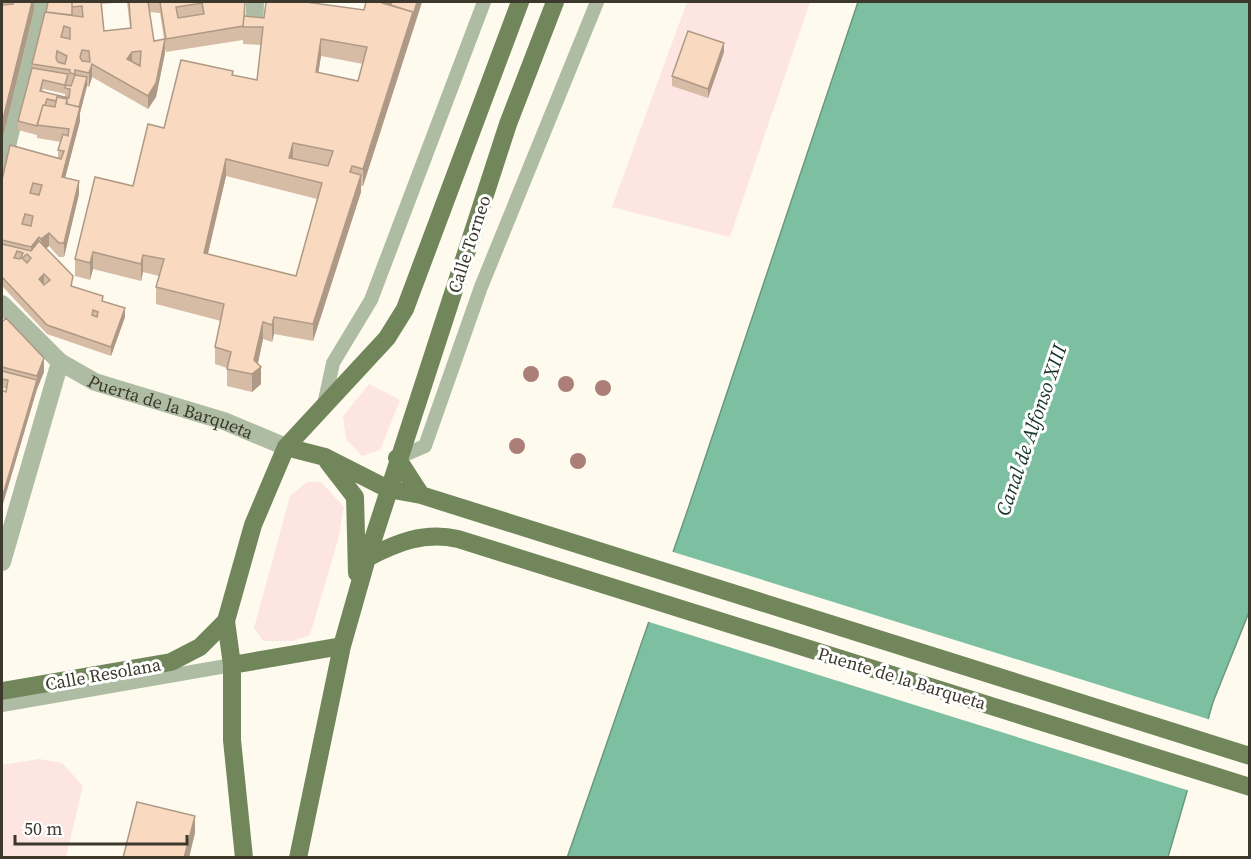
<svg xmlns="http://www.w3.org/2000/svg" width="1251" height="859" font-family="'Source Serif 4',serif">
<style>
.green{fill:#fde5e1}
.water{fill:#7dc0a1;stroke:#6a987e;stroke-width:1.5}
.pier{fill:#fefbee}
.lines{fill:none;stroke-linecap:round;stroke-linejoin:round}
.service{stroke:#afbca4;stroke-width:14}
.pedestrian{stroke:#afbca4;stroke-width:18}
.minor{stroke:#afbca4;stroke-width:18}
.primary{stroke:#71875b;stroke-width:18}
.tree{fill:#ab7f77}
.wall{fill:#d6bba5;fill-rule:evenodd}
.shaded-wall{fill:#ae9986}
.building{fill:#f9dac0;stroke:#ae9986;stroke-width:1.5;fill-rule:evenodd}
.labels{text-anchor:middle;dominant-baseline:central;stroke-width:6;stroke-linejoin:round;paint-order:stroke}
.street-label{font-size:18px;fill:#3c392c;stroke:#fff}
.water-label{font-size:20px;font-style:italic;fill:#153427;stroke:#fff}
</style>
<rect width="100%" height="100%" fill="#fefbee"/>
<path class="green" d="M 687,2 L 810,2 L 730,237 L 612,207 Z
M 369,384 L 400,400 L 380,450 L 362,456 L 346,439 L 343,416 Z
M 307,482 L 321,482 L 344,507 L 338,540 L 310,635 L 293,641 L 263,641 L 254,628 L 290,496 Z
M 39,759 L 62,763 L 83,786 L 66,857 L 2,857 L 2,765 Z"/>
<path class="water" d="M 858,2 L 1249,2 L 1249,612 L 1213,702 L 1168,857 L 567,858 L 689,506 Z"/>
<path class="pier" d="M 670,551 L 1211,720 L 1190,791 L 646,621 Z"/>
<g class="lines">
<path class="service" d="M 324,405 L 333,363 L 371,300 L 484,2
M 397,458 L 425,446 L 481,287 L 597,2
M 2,705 L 232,665"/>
<path class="pedestrian" d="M 2,167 L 42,2"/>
<g class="minor">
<path d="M 254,34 L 255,2"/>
<path id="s1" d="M 2,304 L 60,362 L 95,382 L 224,421 L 286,447"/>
<path d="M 2,562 L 60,362"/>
</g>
<path class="primary" d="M 286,447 L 325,457 L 388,489 L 421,495 L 1250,756
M 397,458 L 421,495
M 328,462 L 355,497 L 357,573
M 367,558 C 396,543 424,531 458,539 L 1250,787
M 232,665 L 342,646
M 2,691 L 171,662 L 200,647 L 226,621
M 244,858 L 232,740 L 232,665 L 226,621 L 253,525 L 286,447 L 387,338 L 405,309 L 520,2
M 298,858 L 342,646 L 367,558 L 508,124 L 555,2"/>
</g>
<g class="tree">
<circle cx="531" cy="374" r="8"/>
<circle cx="566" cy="384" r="8"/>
<circle cx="603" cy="388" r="8"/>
<circle cx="517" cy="446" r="8"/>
<circle cx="578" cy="461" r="8"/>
</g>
<path class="wall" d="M 2,2 L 34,2 L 34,10 L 2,141 Z
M 72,2 L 126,2 L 102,4 L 104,31 L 130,28 L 127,2 L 245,2 L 245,16 L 264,18 L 364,10 L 366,2 L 422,2 L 363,186 L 361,186 L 361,192 L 313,341 L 274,334 L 272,342 L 263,339 L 258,363 L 261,384 L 252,392 L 227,386 L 227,368 L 215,364 L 215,347 L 221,321 L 156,304 L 156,287 L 159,276 L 143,272 L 141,281 L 93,269 L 90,280 L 75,276 L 75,259 L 133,186 L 164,128 L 233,75 L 257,80 L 261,45 L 243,44 L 243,40 L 166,52 L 165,49 L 165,53 L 156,97 L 148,109 L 92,77 L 89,87 L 87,86 L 80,113 L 80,121 L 65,177 L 79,194 L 64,257 L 59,257 L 49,246 L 46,248 L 73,287 L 103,301 L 125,317 L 111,356 L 47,334 L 2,286 L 2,180 L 58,158 L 58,150 L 61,142 L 37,138 L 37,135 L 18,130 L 18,121 L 32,68 L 32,64 ZM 149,12 L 160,13 L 164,39 L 154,41 ZM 321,56 L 363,64 L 358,81 L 318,73 ZM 43,89 L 65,94 L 65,97 L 43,92 ZM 226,176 L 317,199 L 296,276 L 208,254 Z
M 724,52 L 708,98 L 672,86 L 672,76 Z
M 2,322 L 44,372 L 37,389 L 2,507 L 2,390 L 6,392 L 7,389 L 2,388 Z"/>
<path class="shaded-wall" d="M 31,2 L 34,2 L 34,10 L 2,141 L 2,123 Z
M 417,2 L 422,2 L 363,186 L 363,169 L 413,12 Z
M 165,39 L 165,53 L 156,97 L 148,109 L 148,96 Z
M 321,39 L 321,56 L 316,89 L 316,72 Z
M 724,43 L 724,52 L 708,98 L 708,89 Z
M 132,52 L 132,65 L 127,59 Z
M 92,64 L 92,77 L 89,87 L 89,73 Z
M 87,77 L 87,86 L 80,113 L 80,121 L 62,190 L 62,177 Z
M 293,143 L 293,160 L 289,158 Z
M 226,159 L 226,176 L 204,270 L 204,253 Z
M 361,175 L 361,192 L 313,341 L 313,324 Z
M 79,181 L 79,194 L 64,257 L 64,243 Z
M 49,233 L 49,246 L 41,253 L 41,239 Z
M 39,237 L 39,251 L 31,260 L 31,247 Z
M 93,252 L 93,269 L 90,280 L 90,263 Z
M 143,255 L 143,272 L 141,281 L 141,264 Z
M 44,274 L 44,283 L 39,288 L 39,279 Z
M 125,308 L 125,317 L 111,356 L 111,347 Z
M 274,317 L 274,334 L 272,342 L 272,325 Z
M 263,322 L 263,339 L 256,372 L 261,367 L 261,384 L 252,392 L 252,374 L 254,360 Z
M 44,358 L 44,372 L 37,389 L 2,507 L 2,498 L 37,380 L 37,376 Z
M 195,816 L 195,833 L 189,858 L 184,858 Z"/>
<path class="building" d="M 13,2 L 32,2 L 2,123 L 2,5 L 13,4 Z
M 48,2 L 72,2 L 72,15 L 46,12 Z
M 72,2 L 101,2 L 104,31 L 131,28 L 129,2 L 148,2 L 154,41 L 165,39 L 156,83 L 148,96 L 92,64 L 89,73 L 75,70 L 75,74 L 70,73 L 70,70 L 32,64 L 45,12 L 83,17 L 82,6 L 72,7 ZM 64,26 L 70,28 L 70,39 L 61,37 ZM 82,50 L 89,51 L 90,62 L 82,61 L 80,57 ZM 57,51 L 67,56 L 65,64 L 58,62 L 56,58 ZM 141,51 L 140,66 L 127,59 L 132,52 Z
M 160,2 L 245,2 L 244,16 L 243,26 L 166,39 ZM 202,3 L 204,14 L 178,18 L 176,7 Z
M 266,2 L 306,2 L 364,10 L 366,2 L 381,2 L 413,12 L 363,169 L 352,166 L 350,172 L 361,175 L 313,324 L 274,317 L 272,325 L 263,322 L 254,360 L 261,367 L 252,374 L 227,369 L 231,352 L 215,347 L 224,304 L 156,287 L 164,259 L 143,255 L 141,264 L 93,252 L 90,263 L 75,259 L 95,177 L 133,186 L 148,124 L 164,128 L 181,60 L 233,71 L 232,75 L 257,80 L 263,27 L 243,27 L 244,16 L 264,18 ZM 321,39 L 367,47 L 358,81 L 316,72 ZM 293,143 L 333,151 L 328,166 L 289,158 ZM 226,159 L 322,183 L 296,276 L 204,253 Z
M 382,2 L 391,4 L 392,2 L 417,2 L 413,15 L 413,12 L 382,3 Z
M 688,31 L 724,43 L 708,89 L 672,76 Z
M 32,68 L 68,74 L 65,85 L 71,86 L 75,75 L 87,77 L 79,107 L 67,104 L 67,99 L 57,97 L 56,101 L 47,99 L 45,105 L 43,105 L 37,126 L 18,121 ZM 43,80 L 65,85 L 65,88 L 70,89 L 69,98 L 40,91 Z
M 57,97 L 67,99 L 66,104 L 80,107 L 62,177 L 79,181 L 64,243 L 59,243 L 49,233 L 41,239 L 39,237 L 31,247 L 2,240 L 2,180 L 10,145 L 61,159 L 64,151 L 58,150 L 63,134 L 68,136 L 69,129 L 37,125 L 43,105 L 55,107 ZM 33,183 L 42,185 L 39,195 L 30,193 ZM 25,214 L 33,216 L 31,226 L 22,224 Z
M 39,241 L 73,276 L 71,286 L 103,296 L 102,301 L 125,308 L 111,347 L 47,325 L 2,277 L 2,244 L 31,251 ZM 17,251 L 23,253 L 20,259 L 14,258 ZM 27,254 L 31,258 L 27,263 L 22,258 ZM 44,274 L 50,280 L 44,285 L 39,279 ZM 93,310 L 98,312 L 97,317 L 92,315 Z
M 6,318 L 44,358 L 37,376 L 2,367 L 2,322 Z
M 2,371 L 37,380 L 2,498 L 2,390 L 6,392 L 8,380 L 2,379 Z
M 137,802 L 195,816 L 184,858 L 123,858 Z"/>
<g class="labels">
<g class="street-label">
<text transform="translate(469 244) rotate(-72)">Calle Torneo</text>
<text stroke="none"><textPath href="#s1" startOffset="202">Puerta de la Barqueta</textPath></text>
<text transform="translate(103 674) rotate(-10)">Calle Resolana</text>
<text transform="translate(902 678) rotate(17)">Puente de la Barqueta</text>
</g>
<g class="water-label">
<text transform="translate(1031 430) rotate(-71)">Canal de Alfonso XIII</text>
</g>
</g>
<rect width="1251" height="859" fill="none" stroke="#3c392c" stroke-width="6"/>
<path d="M15 835v9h172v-9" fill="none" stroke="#3c392c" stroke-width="3"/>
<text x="24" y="835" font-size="18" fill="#3c392c" stroke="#ffffff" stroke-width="4.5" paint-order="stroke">50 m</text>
</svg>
